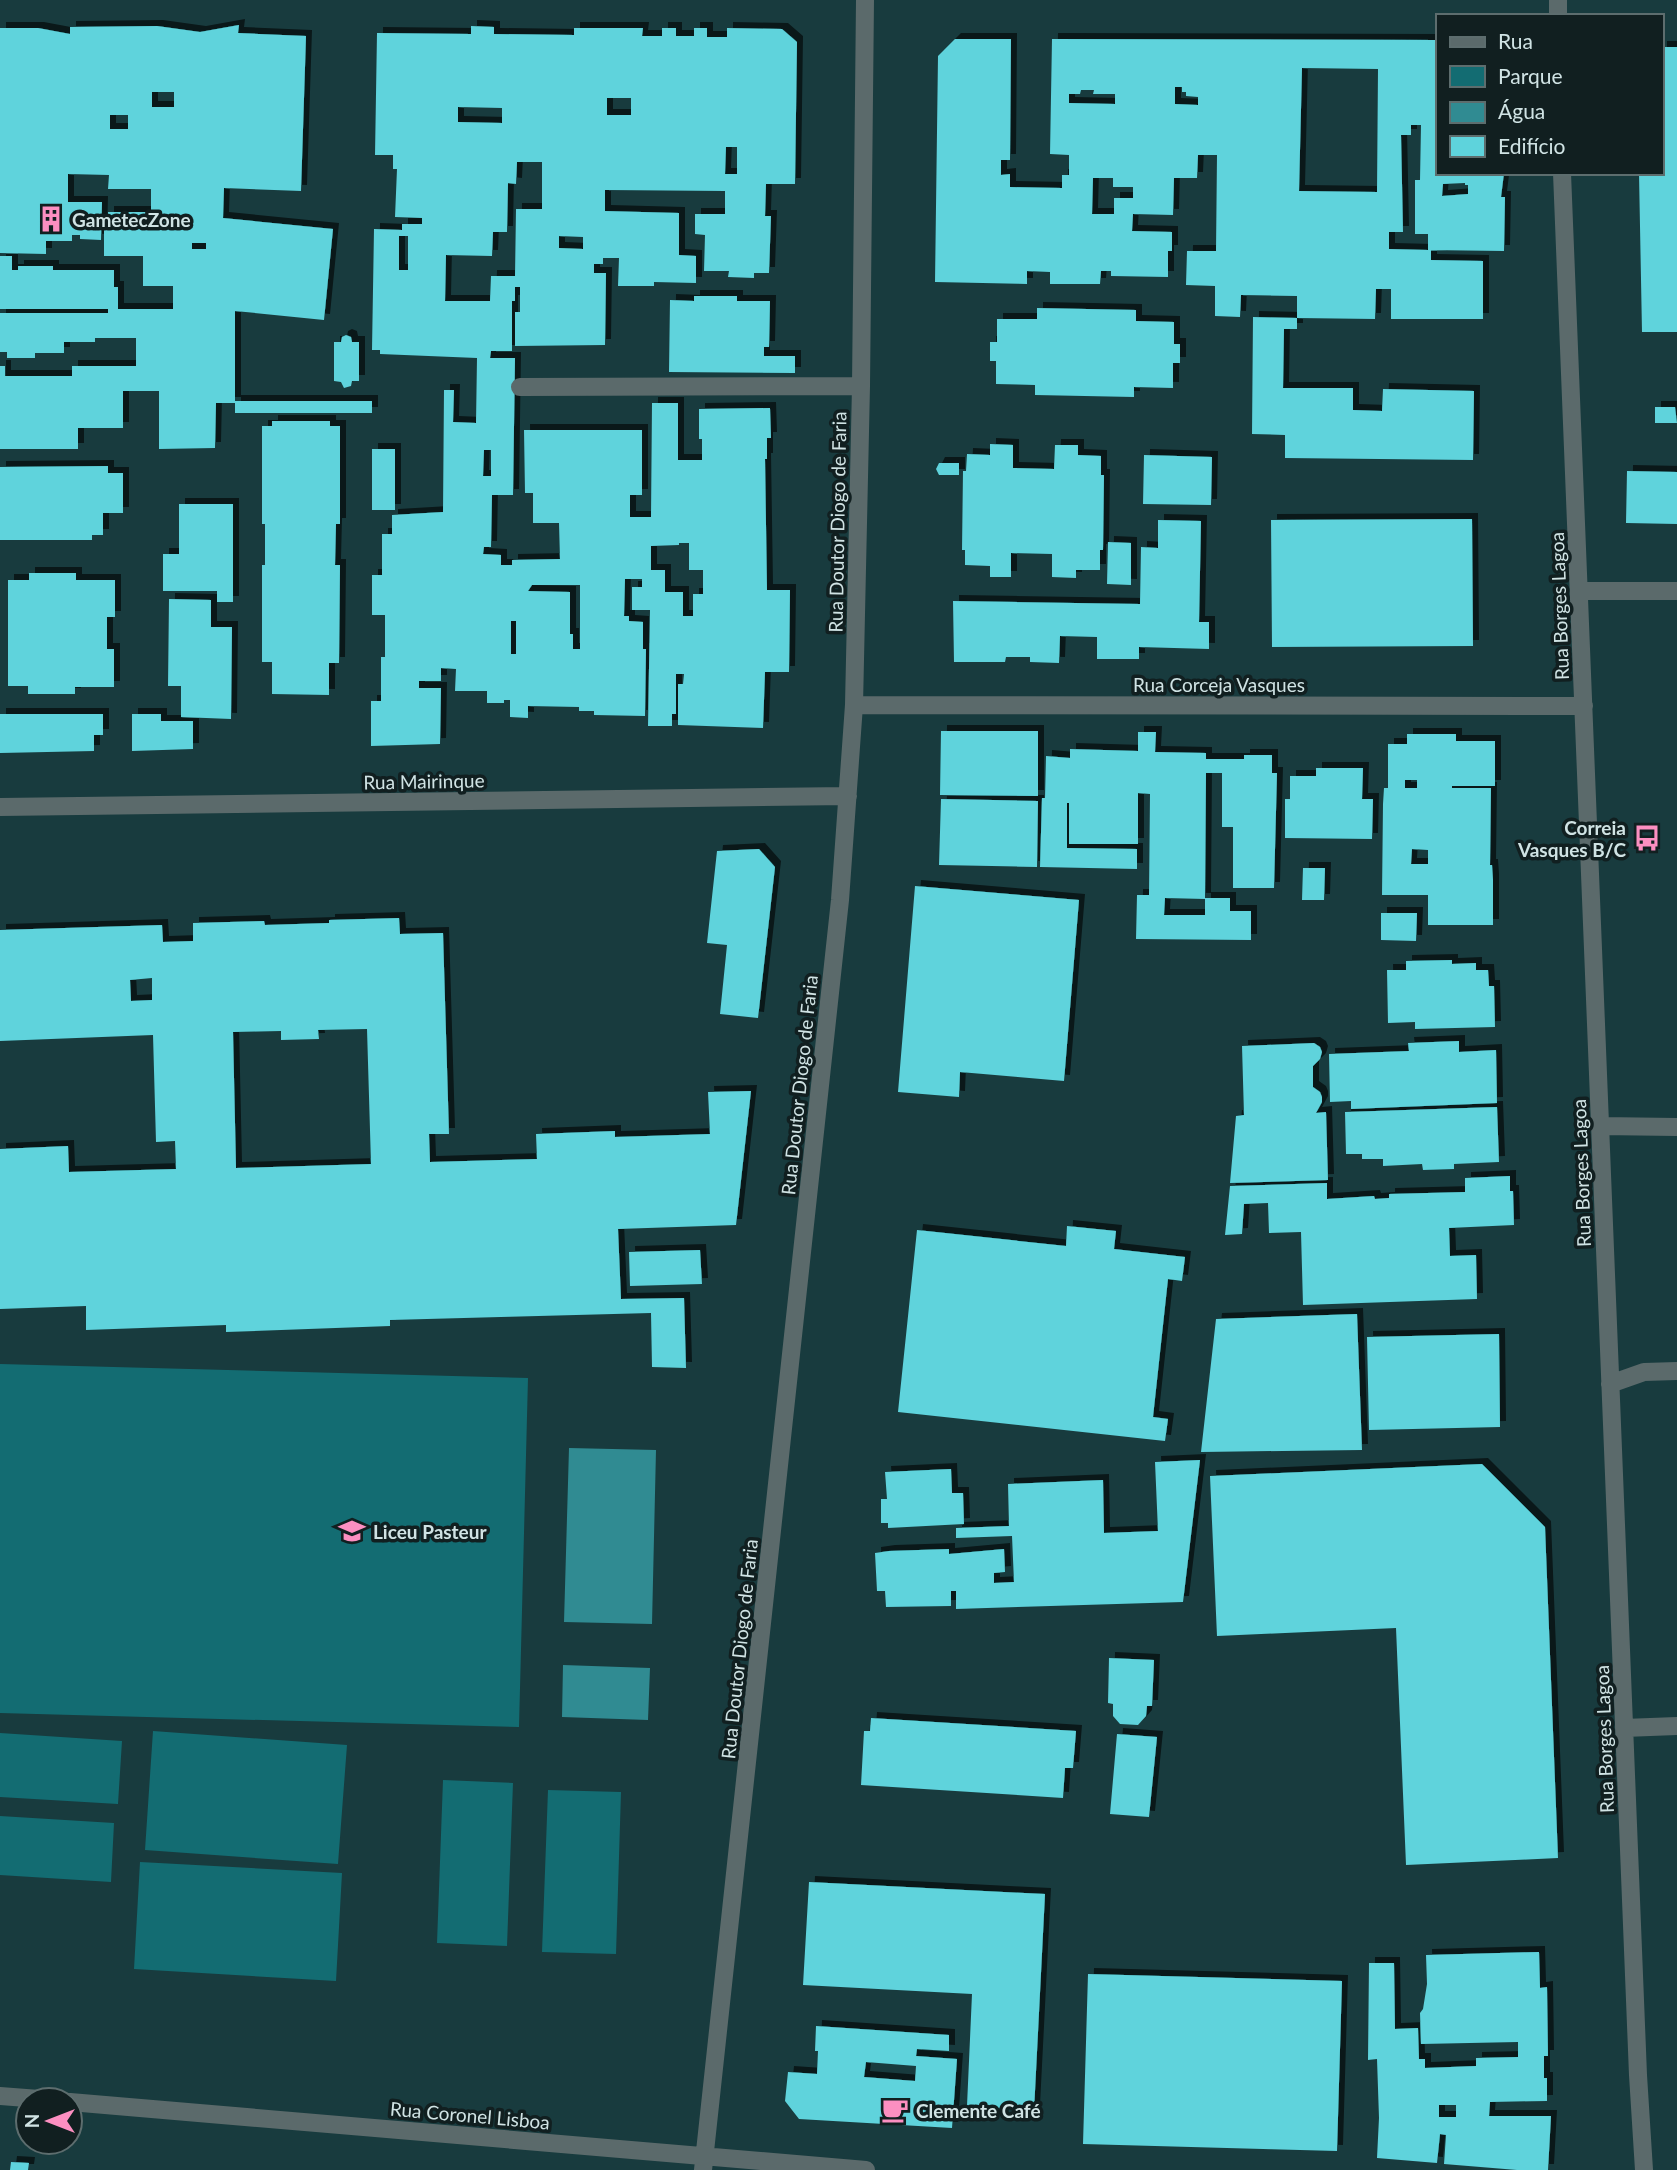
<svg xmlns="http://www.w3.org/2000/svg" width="1677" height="2170" font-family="Lato,sans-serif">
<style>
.green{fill:#136c72}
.water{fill:#308b92}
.building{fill:#5ed3dc;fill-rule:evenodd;filter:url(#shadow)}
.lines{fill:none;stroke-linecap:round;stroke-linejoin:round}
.minor{stroke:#5b6a6b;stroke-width:18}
.labels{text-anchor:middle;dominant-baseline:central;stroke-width:7;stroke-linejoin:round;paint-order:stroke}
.poi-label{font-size:19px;font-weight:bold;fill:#d0e3e4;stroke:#111f20;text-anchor:start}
.street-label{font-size:19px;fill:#d0e3e4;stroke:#111f20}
</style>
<defs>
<filter id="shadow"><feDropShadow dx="6" dy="-6" stdDeviation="0" flood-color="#0009"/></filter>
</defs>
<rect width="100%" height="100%" fill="#183b3e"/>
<path class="green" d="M 0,1364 L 528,1378 L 519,1727 L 0,1713 Z
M 153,1731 L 347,1745 L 338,1864 L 145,1850 Z
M 0,1733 L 122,1741 L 118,1804 L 0,1797 Z
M 443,1780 L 513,1783 L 507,1946 L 437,1943 Z
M 548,1790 L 621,1792 L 616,1954 L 542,1952 Z
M 0,1816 L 114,1823 L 111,1882 L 0,1875 Z
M 140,1862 L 342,1873 L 336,1981 L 134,1969 Z"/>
<path class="water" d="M 569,1448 L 656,1450 L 652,1624 L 564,1622 Z
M 563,1665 L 650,1668 L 648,1720 L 562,1717 Z"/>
<path class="building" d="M 239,25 L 238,33 L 306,36 L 301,191 L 224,188 L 223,218 L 333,229 L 324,320 L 235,311 L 235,401 L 372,401 L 372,413 L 235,413 L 235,403 L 216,403 L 215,448 L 159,449 L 159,391 L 123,391 L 123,428 L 78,428 L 78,449 L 0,449 L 0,366 L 5,366 L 5,376 L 72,376 L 72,366 L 136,366 L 136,338 L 95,338 L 95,342 L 64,342 L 64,353 L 35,353 L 35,358 L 7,358 L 7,352 L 0,352 L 0,313 L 108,313 L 108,309 L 0,309 L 0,256 L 12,256 L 12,270 L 18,270 L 18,266 L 53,266 L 53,270 L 114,270 L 114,287 L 118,287 L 118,309 L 173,309 L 173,286 L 143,286 L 143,256 L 104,256 L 104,224 L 108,224 L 108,212 L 151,212 L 151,189 L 108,189 L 109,175 L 68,174 L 68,202 L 102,202 L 101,240 L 80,239 L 80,235 L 72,235 L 72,241 L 46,241 L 46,254 L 0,253 L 0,28 L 38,28 L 70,34 L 70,27 L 157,26 L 200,32 ZM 152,92 L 174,92 L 174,107 L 152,107 ZM 110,115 L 128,115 L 128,129 L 110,129 ZM 192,243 L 206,243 L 206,249 L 192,249 Z
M 471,26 L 494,27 L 494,34 L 574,35 L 574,28 L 643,28 L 642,36 L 662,36 L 662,28 L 676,28 L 676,36 L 694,36 L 694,28 L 707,28 L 707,37 L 727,37 L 727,28 L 782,29 L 797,42 L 795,184 L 766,184 L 765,216 L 771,216 L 769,273 L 754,273 L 754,278 L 728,277 L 729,271 L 704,271 L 705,235 L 695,234 L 695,214 L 725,214 L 725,191 L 605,190 L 605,211 L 679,213 L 679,255 L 696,256 L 696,283 L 654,282 L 654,286 L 618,286 L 619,258 L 603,258 L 603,264 L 594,264 L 594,273 L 606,273 L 605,345 L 515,346 L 515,312 L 520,312 L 520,287 L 515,287 L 515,301 L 512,301 L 512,351 L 491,351 L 490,358 L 515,358 L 513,495 L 492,495 L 491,547 L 484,547 L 483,554 L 501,555 L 501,565 L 512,565 L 512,560 L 560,559 L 559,523 L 533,523 L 533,493 L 525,493 L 524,430 L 642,430 L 642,495 L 630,495 L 630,517 L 651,517 L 652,403 L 678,403 L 678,460 L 702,460 L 702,439 L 699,439 L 699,409 L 770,408 L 771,438 L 767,438 L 767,459 L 765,459 L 767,590 L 790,590 L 789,672 L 765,672 L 763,728 L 678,725 L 678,684 L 683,684 L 684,674 L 676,674 L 676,714 L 672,714 L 672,726 L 648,726 L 650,610 L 632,610 L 632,587 L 642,587 L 642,579 L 625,579 L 624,616 L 629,616 L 629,621 L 643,622 L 643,649 L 646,649 L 645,716 L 594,715 L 594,711 L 579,711 L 579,707 L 528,706 L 528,718 L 510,717 L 510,700 L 504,700 L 504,703 L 487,703 L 487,691 L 455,691 L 456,669 L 441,668 L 441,681 L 419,681 L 419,688 L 441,688 L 440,744 L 371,746 L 371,701 L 381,701 L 381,657 L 385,657 L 385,615 L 372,615 L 372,575 L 382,575 L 382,534 L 392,534 L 392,515 L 443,512 L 444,390 L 454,390 L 453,422 L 476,423 L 477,358 L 380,354 L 380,350 L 372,350 L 374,229 L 402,230 L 402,224 L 422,224 L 422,218 L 395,217 L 397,169 L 393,169 L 393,155 L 375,155 L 377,33 L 471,34 ZM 607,98 L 631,98 L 631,115 L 607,115 ZM 458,107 L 502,108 L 502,123 L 458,122 ZM 726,147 L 737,147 L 737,174 L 725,174 ZM 517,162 L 542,162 L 542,209 L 516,209 L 515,276 L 491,276 L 490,301 L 445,301 L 446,255 L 492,256 L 493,232 L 507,232 L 508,183 L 516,184 ZM 399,236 L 408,236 L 408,270 L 399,270 ZM 559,236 L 583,237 L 583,249 L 559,248 ZM 484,450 L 491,450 L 491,476 L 483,476 ZM 679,543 L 689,543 L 689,570 L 703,570 L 703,594 L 693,594 L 693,616 L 683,616 L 683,592 L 665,592 L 665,570 L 651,570 L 651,546 L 679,545 ZM 532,585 L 580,585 L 580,649 L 573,649 L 573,634 L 570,634 L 570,592 L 528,591 ZM 511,621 L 516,621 L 516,654 L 511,654 Z
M 955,39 L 1011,39 L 1010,160 L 1001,160 L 1001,175 L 1010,174 L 1010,187 L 1062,188 L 1062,175 L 1069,175 L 1069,155 L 1050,154 L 1052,39 L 1437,40 L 1437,173 L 1504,173 L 1501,197 L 1505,197 L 1504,251 L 1428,250 L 1431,250 L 1431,260 L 1483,261 L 1483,319 L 1391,319 L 1391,289 L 1376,289 L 1375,319 L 1297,318 L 1297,296 L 1241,295 L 1240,317 L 1215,316 L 1215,286 L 1186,285 L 1187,251 L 1216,251 L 1217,155 L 1198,155 L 1197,178 L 1174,178 L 1173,215 L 1133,214 L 1132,231 L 1172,232 L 1172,251 L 1168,251 L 1168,277 L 1111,276 L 1111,271 L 1101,271 L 1100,284 L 1050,284 L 1050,272 L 1027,271 L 1027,284 L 935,282 L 938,56 ZM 1302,68 L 1378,69 L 1377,192 L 1299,191 ZM 1175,87 L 1182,87 L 1182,92 L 1186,92 L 1186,96 L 1198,97 L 1198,105 L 1175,104 ZM 1081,90 L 1094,90 L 1093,94 L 1115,94 L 1115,104 L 1069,103 L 1069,94 L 1080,94 ZM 1411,125 L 1421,125 L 1420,180 L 1415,180 L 1415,234 L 1428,234 L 1428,250 L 1389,249 L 1389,232 L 1403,232 L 1401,135 L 1411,135 ZM 1093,178 L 1113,178 L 1113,187 L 1133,187 L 1133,198 L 1114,198 L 1114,214 L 1092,214 ZM 1465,183 L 1465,185 L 1468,185 L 1468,194 L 1442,196 L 1443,184 Z
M 1661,47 L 1677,47 L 1677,332 L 1642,332 L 1639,173 L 1661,173 Z
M 694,296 L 737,296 L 737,301 L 770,301 L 769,347 L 764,347 L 764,356 L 795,356 L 795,373 L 669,372 L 670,300 L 694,301 Z
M 1037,308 L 1136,310 L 1136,321 L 1174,322 L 1174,344 L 1180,344 L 1180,363 L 1173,363 L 1173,388 L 1134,387 L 1134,397 L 1035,395 L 1035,385 L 996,384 L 996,361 L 990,361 L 990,342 L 997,342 L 997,319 L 1037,319 Z
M 1253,317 L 1297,318 L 1297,329 L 1284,329 L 1283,388 L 1353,388 L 1353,410 L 1382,411 L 1383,389 L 1474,391 L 1473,460 L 1285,458 L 1285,435 L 1252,434 Z
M 346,335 L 351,337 L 352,342 L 359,342 L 359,381 L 352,381 L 351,386 L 344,388 L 341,382 L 334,381 L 334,342 L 341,342 L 342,337 Z
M 1655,407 L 1675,407 L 1677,423 L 1655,423 Z
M 272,421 L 330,421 L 330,426 L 340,426 L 340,524 L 336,524 L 335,565 L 340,565 L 339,663 L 329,663 L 329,695 L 272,694 L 272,662 L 262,662 L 262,565 L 265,565 L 265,524 L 262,524 L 262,426 L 272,426 Z
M 990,444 L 1013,445 L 1013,468 L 1054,469 L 1055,445 L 1078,445 L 1078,455 L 1101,456 L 1101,475 L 1104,475 L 1103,550 L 1100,550 L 1100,570 L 1076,570 L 1076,578 L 1052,577 L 1052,554 L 1011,553 L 1011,577 L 990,577 L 990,566 L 965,565 L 965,550 L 962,550 L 963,471 L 966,471 L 967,454 L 990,455 Z
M 372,449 L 395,449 L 395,510 L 372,510 Z
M 1144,455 L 1212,457 L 1211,505 L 1143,504 Z
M 939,463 L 959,463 L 959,475 L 939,475 L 936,469 Z
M 108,466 L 108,473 L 123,473 L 123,513 L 103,513 L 103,535 L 92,535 L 92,540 L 0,540 L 0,467 Z
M 1627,471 L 1677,472 L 1677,524 L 1626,523 Z
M 179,504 L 233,504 L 233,602 L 217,602 L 217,591 L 163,591 L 163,554 L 179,554 Z
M 1472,519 L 1473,646 L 1272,647 L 1271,520 Z
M 1158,520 L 1201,521 L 1199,622 L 1209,622 L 1209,649 L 1139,647 L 1139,659 L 1097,659 L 1097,637 L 1060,636 L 1059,663 L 1030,662 L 1030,657 L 1006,657 L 1005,662 L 954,662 L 953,601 L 1140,604 L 1141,547 L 1158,548 Z
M 1108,542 L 1131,543 L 1131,585 L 1107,584 Z
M 29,573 L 76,573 L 76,580 L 115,580 L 115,617 L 107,617 L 107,649 L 114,649 L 114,687 L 75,687 L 75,694 L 28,694 L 28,686 L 8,686 L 8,580 L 29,580 Z
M 169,599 L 211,600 L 211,627 L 232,627 L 231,719 L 181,717 L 181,686 L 168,686 Z
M 0,714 L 103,714 L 103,735 L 94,735 L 94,751 L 0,753 Z
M 132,714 L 161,714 L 161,721 L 193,721 L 193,749 L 132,751 Z
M 941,731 L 1038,731 L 1038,796 L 940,795 Z
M 1138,732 L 1156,732 L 1155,752 L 1206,753 L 1206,759 L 1244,759 L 1244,755 L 1272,755 L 1272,773 L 1277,773 L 1274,888 L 1233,888 L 1233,827 L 1222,827 L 1222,773 L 1206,773 L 1205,898 L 1230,898 L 1230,911 L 1251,911 L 1251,940 L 1136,939 L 1137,895 L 1149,895 L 1150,794 L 1138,793 L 1138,844 L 1069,844 L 1069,803 L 1067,803 L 1067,848 L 1137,849 L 1137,869 L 1040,867 L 1042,798 L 1045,798 L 1046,756 L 1070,758 L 1070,749 L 1138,751 ZM 1165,898 L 1205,899 L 1205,915 L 1164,915 Z
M 1407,734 L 1456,734 L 1456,741 L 1495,741 L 1495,786 L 1452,786 L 1452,788 L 1491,788 L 1490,865 L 1492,865 L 1493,880 L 1493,925 L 1428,925 L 1428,895 L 1382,895 L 1383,804 L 1384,788 L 1388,788 L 1388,744 L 1407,744 ZM 1405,780 L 1417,780 L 1417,788 L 1405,788 ZM 1412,849 L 1428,850 L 1428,864 L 1411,864 Z
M 1316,768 L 1363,768 L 1362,799 L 1373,799 L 1372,839 L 1285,838 L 1285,799 L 1290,799 L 1290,776 L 1316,776 Z
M 941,799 L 1038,801 L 1037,867 L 939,865 Z
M 759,849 L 775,867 L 758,1018 L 720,1014 L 727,945 L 707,943 L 717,851 Z
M 1303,868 L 1325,868 L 1324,900 L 1302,900 Z
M 915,886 L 1079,900 L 1064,1081 L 960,1072 L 959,1097 L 898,1092 Z
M 1381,913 L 1417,913 L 1416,941 L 1381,940 Z
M 399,918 L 400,934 L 443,933 L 449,1134 L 429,1134 L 430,1162 L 537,1159 L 536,1134 L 615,1131 L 615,1137 L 710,1134 L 708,1092 L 751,1091 L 736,1225 L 618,1229 L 621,1299 L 684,1298 L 686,1368 L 652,1367 L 651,1313 L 390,1320 L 390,1326 L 226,1332 L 226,1325 L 86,1330 L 86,1306 L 0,1309 L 0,1149 L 68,1146 L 69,1172 L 176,1169 L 175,1141 L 156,1142 L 153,1035 L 0,1041 L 0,930 L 162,925 L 163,942 L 193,941 L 193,923 L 264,921 L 265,925 L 329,923 L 329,920 ZM 152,978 L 152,1000 L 131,1001 L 130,980 ZM 367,1029 L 371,1164 L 236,1168 L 233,1032 L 281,1031 L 281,1040 L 319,1039 L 318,1030 Z
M 1452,960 L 1452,964 L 1476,963 L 1476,970 L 1488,970 L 1489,986 L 1494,986 L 1495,1027 L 1415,1029 L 1415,1022 L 1388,1023 L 1387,970 L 1406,970 L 1406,961 Z
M 1459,1041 L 1459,1052 L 1496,1050 L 1497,1103 L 1351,1109 L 1351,1101 L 1330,1102 L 1329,1054 L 1409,1051 L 1408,1043 Z
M 1314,1043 L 1320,1047 L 1322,1052 L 1320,1059 L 1313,1066 L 1313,1087 L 1320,1092 L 1322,1097 L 1322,1102 L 1316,1113 L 1326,1112 L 1328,1180 L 1230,1183 L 1236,1116 L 1244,1115 L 1242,1046 Z
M 1497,1107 L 1499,1162 L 1454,1164 L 1454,1169 L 1423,1170 L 1422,1164 L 1383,1166 L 1383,1159 L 1362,1159 L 1362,1154 L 1346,1154 L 1345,1112 Z
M 1510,1176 L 1510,1191 L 1513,1191 L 1514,1225 L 1449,1228 L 1450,1256 L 1476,1255 L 1477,1299 L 1303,1305 L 1301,1232 L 1269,1233 L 1268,1203 L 1244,1204 L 1242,1234 L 1225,1235 L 1230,1186 L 1327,1183 L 1327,1199 L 1374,1196 L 1375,1199 L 1389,1198 L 1389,1194 L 1465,1192 L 1465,1178 Z
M 1067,1226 L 1116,1231 L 1114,1249 L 1185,1257 L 1182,1281 L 1168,1279 L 1153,1417 L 1168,1419 L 1165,1441 L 898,1412 L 917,1230 L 1066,1246 Z
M 700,1250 L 702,1284 L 630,1286 L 629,1252 Z
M 1357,1314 L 1362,1450 L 1201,1452 L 1216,1319 Z
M 1499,1334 L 1500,1427 L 1369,1430 L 1367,1337 Z
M 1200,1460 L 1183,1602 L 956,1609 L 956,1591 L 951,1591 L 951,1606 L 886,1607 L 885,1591 L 877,1591 L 875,1553 L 889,1551 L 949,1549 L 949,1554 L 1004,1549 L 1005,1572 L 994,1573 L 994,1583 L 1014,1582 L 1012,1536 L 956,1538 L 956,1528 L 1009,1526 L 1008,1484 L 1103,1480 L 1104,1533 L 1158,1531 L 1155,1462 Z
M 1482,1464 L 1545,1527 L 1558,1858 L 1406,1865 L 1396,1628 L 1217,1636 L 1210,1476 Z
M 951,1469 L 952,1493 L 963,1493 L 964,1524 L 888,1528 L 888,1523 L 881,1523 L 881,1499 L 887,1499 L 885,1472 Z
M 1109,1658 L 1154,1660 L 1152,1706 L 1147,1706 L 1146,1716 L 1138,1725 L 1120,1724 L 1113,1716 L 1113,1704 L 1108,1703 Z
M 871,1718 L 1076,1731 L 1073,1768 L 1065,1768 L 1063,1798 L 861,1785 L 864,1731 L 870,1731 Z
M 1117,1734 L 1157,1737 L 1149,1817 L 1110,1814 Z
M 809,1882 L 1045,1894 L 1034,2111 L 967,2106 L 972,1994 L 803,1985 Z
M 1539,1952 L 1540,1988 L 1547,1987 L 1548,2056 L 1544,2056 L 1544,2078 L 1547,2078 L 1547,2101 L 1490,2102 L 1489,2116 L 1551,2116 L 1548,2170 L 1517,2170 L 1444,2164 L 1446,2135 L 1440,2134 L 1437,2163 L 1377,2158 L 1379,2118 L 1377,2059 L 1368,2060 L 1369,1963 L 1394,1963 L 1395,2029 L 1418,2028 L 1419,2059 L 1425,2059 L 1425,2068 L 1476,2066 L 1476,2058 L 1518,2057 L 1518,2042 L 1421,2044 L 1420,2013 L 1423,2009 L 1427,1984 L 1426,1955 ZM 1439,2105 L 1456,2105 L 1456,2117 L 1439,2117 Z
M 1088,1974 L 1342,1981 L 1337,2151 L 1083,2144 Z
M 816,2026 L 949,2035 L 949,2051 L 917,2049 L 916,2056 L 957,2059 L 952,2128 L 799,2119 L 785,2101 L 788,2072 L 817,2074 L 818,2051 L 815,2051 ZM 866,2062 L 916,2066 L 915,2081 L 864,2077 Z
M 11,2162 L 29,2163 L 28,2170 L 10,2170 Z"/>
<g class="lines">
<path class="minor" d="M 1558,0 L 1558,16
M 1562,173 L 1638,2075 L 1644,2170
M 520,387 L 861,386
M 1579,591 L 1677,591
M 854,705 L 1584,706
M 0,807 L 848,796
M 1600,1126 L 1677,1127
M 1610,1384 L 1644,1372 L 1677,1371
M 1624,1728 L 1677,1726
M 0,2096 L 52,2100
M 70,2102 L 866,2170
M 703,2170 L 840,900 L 854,705 L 861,386 L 865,0"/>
</g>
<defs>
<g id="building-bare" transform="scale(2.1)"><path d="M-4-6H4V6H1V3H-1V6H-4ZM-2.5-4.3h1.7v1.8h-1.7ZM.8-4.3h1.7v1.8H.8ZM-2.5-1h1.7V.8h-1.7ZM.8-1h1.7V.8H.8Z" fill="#fc8fc1" stroke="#111f20" stroke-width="2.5" paint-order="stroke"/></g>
<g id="bus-bare" transform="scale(2.1)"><path d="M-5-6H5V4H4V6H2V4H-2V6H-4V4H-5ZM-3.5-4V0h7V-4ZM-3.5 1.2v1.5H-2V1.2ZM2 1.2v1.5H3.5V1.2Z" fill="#fc8fc1" stroke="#111f20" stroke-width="2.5" paint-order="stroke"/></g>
<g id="school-bare" transform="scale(2.1)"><path d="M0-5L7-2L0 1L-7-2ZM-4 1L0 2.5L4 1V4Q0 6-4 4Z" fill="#fc8fc1" stroke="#111f20" stroke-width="2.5" paint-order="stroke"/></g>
<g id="cafe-bare" transform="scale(2.1)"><path d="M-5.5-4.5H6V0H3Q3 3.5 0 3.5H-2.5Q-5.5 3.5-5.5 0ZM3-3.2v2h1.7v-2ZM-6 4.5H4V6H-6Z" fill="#fc8fc1" stroke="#111f20" stroke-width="2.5" paint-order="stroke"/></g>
</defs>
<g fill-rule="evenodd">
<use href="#building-bare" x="51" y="219"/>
<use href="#bus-bare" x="1647" y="838"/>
<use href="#school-bare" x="352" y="1531"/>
<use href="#cafe-bare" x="895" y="2110"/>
</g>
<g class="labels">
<g class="poi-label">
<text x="72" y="219">GametecZone</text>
<text x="1626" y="827" text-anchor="end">Correia<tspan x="1626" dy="22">Vasques B/C</tspan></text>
<text x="373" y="1531">Liceu Pasteur</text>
<text x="916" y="2110">Clemente Café</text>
</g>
<g class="street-label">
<text transform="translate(837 522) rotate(-89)">Rua Doutor Diogo de Faria</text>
<text transform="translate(1559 606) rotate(-92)">Rua Borges Lagoa</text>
<text x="1219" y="684">Rua Corceja Vasques</text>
<text transform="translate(424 781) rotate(-1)">Rua Mairinque</text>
<text transform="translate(799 1085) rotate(-84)">Rua Doutor Diogo de Faria</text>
<text transform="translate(1581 1173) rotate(-92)">Rua Borges Lagoa</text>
<text transform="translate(739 1649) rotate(-84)">Rua Doutor Diogo de Faria</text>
<text transform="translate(1604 1739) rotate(-92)">Rua Borges Lagoa</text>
<text transform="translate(470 2115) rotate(5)">Rua Coronel Lisboa</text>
</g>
</g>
<rect x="1436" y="14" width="228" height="161" fill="#111f20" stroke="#5d6d6e" stroke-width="2"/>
<rect x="1450" y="37" width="35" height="10" fill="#5b6a6b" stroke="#5d6d6e" stroke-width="2"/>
<text x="1498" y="49" font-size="21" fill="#d0e3e4">Rua</text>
<rect x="1450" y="66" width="35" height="21" fill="#136c72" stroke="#5d6d6e" stroke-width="2"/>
<text x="1498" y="84" font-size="21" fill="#d0e3e4">Parque</text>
<rect x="1450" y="102" width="35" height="21" fill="#308b92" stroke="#5d6d6e" stroke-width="2"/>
<text x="1498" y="119" font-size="21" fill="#d0e3e4">Água</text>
<rect x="1450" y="136" width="35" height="21" fill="#5ed3dc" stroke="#5d6d6e" stroke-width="2"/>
<text x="1498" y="154" font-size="21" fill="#d0e3e4">Edifício</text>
<g transform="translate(49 2121) rotate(270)"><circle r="33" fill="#111f20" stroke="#5d6d6e" stroke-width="2"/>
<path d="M0-5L12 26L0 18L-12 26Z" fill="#fc8fc1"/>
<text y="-10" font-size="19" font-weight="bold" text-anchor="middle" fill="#d0e3e4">N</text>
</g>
</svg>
